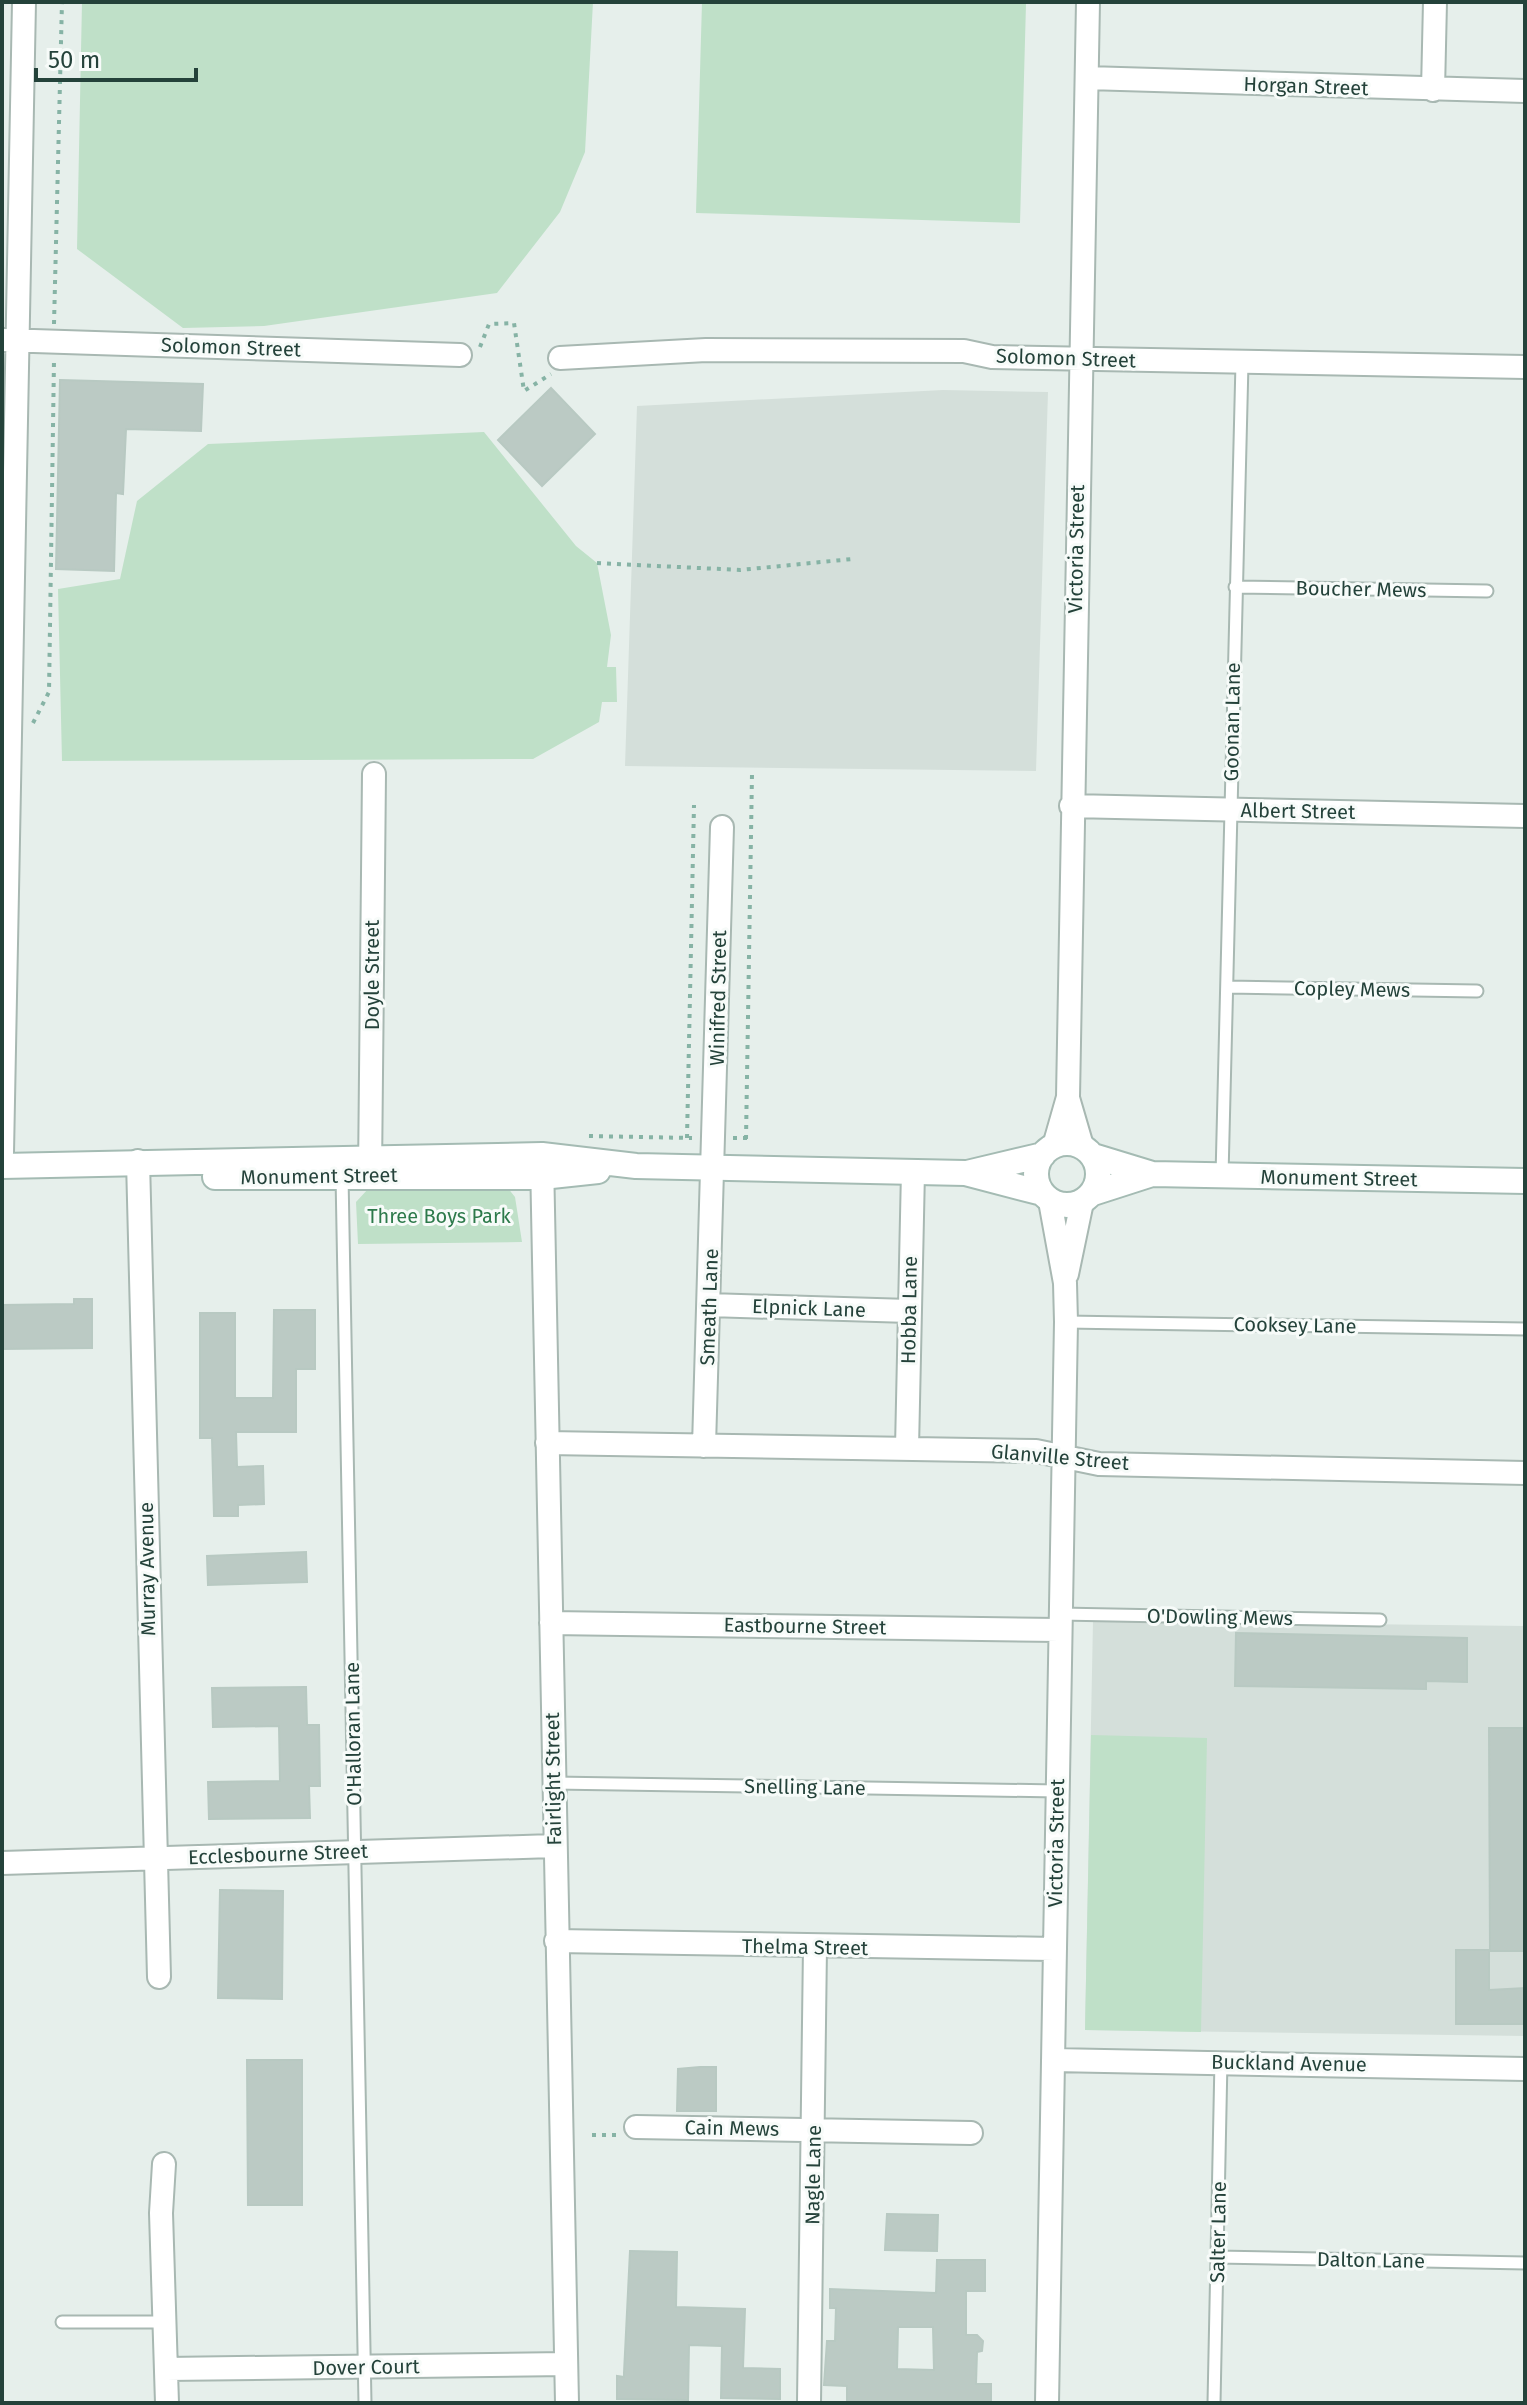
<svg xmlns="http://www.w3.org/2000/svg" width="1527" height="2405" font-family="'Fira Sans',sans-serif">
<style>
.built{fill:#d4dfda}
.green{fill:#bfe0c8}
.building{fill:#bbcac4;stroke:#b8c9c2;stroke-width:2;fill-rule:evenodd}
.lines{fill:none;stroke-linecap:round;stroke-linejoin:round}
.lane-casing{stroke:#a8b8b2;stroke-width:15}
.street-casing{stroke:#a8b8b2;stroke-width:26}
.secondary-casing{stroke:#a4bbb3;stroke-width:28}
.path{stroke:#86b3a5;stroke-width:4;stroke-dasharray:4 6;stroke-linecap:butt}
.lane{stroke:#fff;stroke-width:11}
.street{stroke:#fff;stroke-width:22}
.secondary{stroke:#fff;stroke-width:24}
.labels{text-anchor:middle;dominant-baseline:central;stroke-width:6;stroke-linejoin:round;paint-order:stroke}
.street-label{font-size:20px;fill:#24423a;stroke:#f7fbf9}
.park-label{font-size:20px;fill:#2d7a4b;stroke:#f7fbf9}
</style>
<rect width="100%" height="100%" fill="#e6efeb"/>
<path class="built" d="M 943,390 L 1048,392 L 1036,771 L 625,766 L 637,406 Z
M 1093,1621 L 1525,1626 L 1525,2036 L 1085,2030 Z"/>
<path class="green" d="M 82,2 L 593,2 L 585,152 L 560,212 L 497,293 L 264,326 L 183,328 L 77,249 Z
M 702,2 L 1026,4 L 1020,223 L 696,213 Z
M 484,432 L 576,546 L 597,563 L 611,635 L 607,667 L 616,667 L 617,702 L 602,702 L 599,722 L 533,759 L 62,761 L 58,589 L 120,579 L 137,501 L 208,444 Z
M 507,1187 L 515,1197 L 522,1242 L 358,1244 L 356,1202 L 368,1189 Z
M 1091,1735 L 1207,1738 L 1201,2032 L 1085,2030 Z"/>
<path class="building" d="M 60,380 L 203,384 L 201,431 L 126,429 L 123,494 L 116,493 L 114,571 L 56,569 Z
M 551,388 L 595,434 L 542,486 L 498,440 Z
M 74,1299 L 92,1299 L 92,1348 L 2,1349 L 2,1305 L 74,1304 Z
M 274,1310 L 315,1310 L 315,1369 L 296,1369 L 296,1432 L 236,1432 L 237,1467 L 263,1466 L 264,1504 L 238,1505 L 238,1516 L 214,1516 L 212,1438 L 200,1438 L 200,1313 L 235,1313 L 235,1398 L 273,1398 Z
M 306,1552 L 307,1582 L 208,1585 L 207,1556 Z
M 1236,1633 L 1467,1638 L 1467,1682 L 1426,1681 L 1426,1689 L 1235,1686 Z
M 306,1687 L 307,1725 L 319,1725 L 320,1786 L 309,1786 L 310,1818 L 209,1819 L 208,1782 L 280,1781 L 279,1726 L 213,1727 L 212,1688 Z
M 1489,1728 L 1525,1728 L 1525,1951 L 1490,1951 Z
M 220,1890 L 283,1891 L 282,1999 L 218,1998 Z
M 1456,1950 L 1489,1950 L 1489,1990 L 1525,1988 L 1525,2024 L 1456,2024 Z
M 247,2060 L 302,2060 L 302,2205 L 248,2205 Z
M 700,2067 L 716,2067 L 716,2111 L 677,2111 L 678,2069 Z
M 887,2214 L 938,2215 L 937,2251 L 885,2250 Z
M 630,2251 L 677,2252 L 676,2307 L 745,2309 L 743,2368 L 780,2369 L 780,2399 L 721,2398 L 722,2346 L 689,2345 L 688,2400 L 617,2399 L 617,2376 L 624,2377 L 624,2373 Z
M 937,2260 L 985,2260 L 985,2291 L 966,2291 L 966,2335 L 977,2335 L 983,2341 L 982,2351 L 977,2352 L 976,2384 L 991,2384 L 991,2403 L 847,2402 L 847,2386 L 824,2385 L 827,2341 L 835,2341 L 836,2308 L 830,2308 L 830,2289 L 936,2293 ZM 898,2327 L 933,2327 L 934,2370 L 897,2369 Z"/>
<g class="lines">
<g class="lane-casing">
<path id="lane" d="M 1235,587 L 1487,591
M 1227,987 L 1477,991
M 342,1176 L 365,2403
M 1222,1176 L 1242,363
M 1066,1322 L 1525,1329
M 1060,1614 L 1380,1620
M 554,1783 L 1057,1791
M 1217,2257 L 1525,2263
M 62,2322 L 164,2322
M 1214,2403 L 1221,2060"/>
</g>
<g class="street-casing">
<path id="street" d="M 1087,78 L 1525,91
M 1433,90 L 1435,2
M 3,340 L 460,355
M 560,358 L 706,350 L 964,351 L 992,357 L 1525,367
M 1071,806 L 1525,816
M 1068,1098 L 1082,1146
M 1054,1146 L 1068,1097 L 1088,2
M 2,1153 L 24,2
M 542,1160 L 567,2403
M 138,1161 L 159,1977
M 370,1174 L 374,774
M 1067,1274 L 1082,1202
M 709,1305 L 909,1311
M 547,1443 L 1036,1451 L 1099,1464 L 1525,1473
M 704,1446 L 722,827
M 907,1448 L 913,1171
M 551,1623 L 1059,1630
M 2,1863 L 553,1846
M 556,1941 L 1055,1949
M 1053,2060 L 1525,2069
M 636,2127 L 971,2133
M 164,2164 L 161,2213 L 167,2403
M 166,2369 L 566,2364
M 809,2403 L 815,1947
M 1047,2403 L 1066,1322 L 1065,1283 L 1050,1201"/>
</g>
<g class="secondary-casing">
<path id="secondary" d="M1036 1174a31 31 0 1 1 62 0a31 31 0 1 1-62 0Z
M 1093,1156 L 1152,1174 L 1525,1181
M 2,1166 L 542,1155 L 636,1166 L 965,1173 L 1042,1193
M 967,1173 L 1043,1155
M 215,1177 L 542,1177 L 598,1171
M 1093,1193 L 1152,1174"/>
</g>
<path class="path" d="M 54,324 L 62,2
M 480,347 L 489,324 L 514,323 L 524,391 L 551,374
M 597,563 L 740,570 L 852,559
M 33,723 L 49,692 L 54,360
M 589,1136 L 692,1138
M 687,1138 L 694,805
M 733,1138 L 751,1138
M 746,1139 L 752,774
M 592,2135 L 616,2135"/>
<use href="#lane" class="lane"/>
<use href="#street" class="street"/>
<use href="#secondary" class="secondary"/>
</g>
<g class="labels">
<g class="street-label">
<text transform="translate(1306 86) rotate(2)">Horgan Street</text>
<text transform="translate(231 347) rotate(2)">Solomon Street</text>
<text transform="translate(1066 358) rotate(2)">Solomon Street</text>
<text transform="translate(1076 549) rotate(-89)">Victoria Street</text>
<text transform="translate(1361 589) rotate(1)">Boucher Mews</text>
<text transform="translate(1232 722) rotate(-89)">Goonan Lane</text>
<text transform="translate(1298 811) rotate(1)">Albert Street</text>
<text transform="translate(372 975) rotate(-90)">Doyle Street</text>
<text transform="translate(1352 989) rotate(1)">Copley Mews</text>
<text transform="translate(718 998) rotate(-89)">Winifred Street</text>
<text transform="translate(319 1176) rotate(-1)">Monument Street</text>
<text transform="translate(1339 1178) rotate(1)">Monument Street</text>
<text transform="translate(709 1307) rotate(-88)">Smeath Lane</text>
<text transform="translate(809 1308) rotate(2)">Elpnick Lane</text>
<text transform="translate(909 1310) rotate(-89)">Hobba Lane</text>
<text transform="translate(1295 1325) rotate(1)">Cooksey Lane</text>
<text transform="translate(1060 1457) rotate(5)">Glanville Street</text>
<text transform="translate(147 1569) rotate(-91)">Murray Avenue</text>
<text transform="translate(1220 1617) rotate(1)">O'Dowling Mews</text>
<text transform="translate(805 1626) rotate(1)">Eastbourne Street</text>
<text transform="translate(353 1734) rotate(-91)">O'Halloran Lane</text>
<text transform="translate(553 1779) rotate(-91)">Fairlight Street</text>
<text transform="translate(805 1787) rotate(1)">Snelling Lane</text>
<text transform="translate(1056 1843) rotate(-89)">Victoria Street</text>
<text transform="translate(278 1854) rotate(-2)">Ecclesbourne Street</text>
<text transform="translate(805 1947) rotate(1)">Thelma Street</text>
<text transform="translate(1289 2063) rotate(1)">Buckland Avenue</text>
<text transform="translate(732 2128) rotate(1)">Cain Mews</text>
<text transform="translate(813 2175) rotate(-89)">Nagle Lane</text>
<text transform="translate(1218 2232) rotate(-89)">Salter Lane</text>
<text transform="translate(1371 2260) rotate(1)">Dalton Lane</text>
<text transform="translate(366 2367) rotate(-1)">Dover Court</text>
</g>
<g class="park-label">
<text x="439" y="1216">Three Boys Park</text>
</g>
</g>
<rect width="1527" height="2405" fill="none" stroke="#24423a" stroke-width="8"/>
<path d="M36 68v12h160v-12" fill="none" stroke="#24423a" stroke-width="4"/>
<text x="48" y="68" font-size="24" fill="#24423a" stroke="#f7fbf9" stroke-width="6" paint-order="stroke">50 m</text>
</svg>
